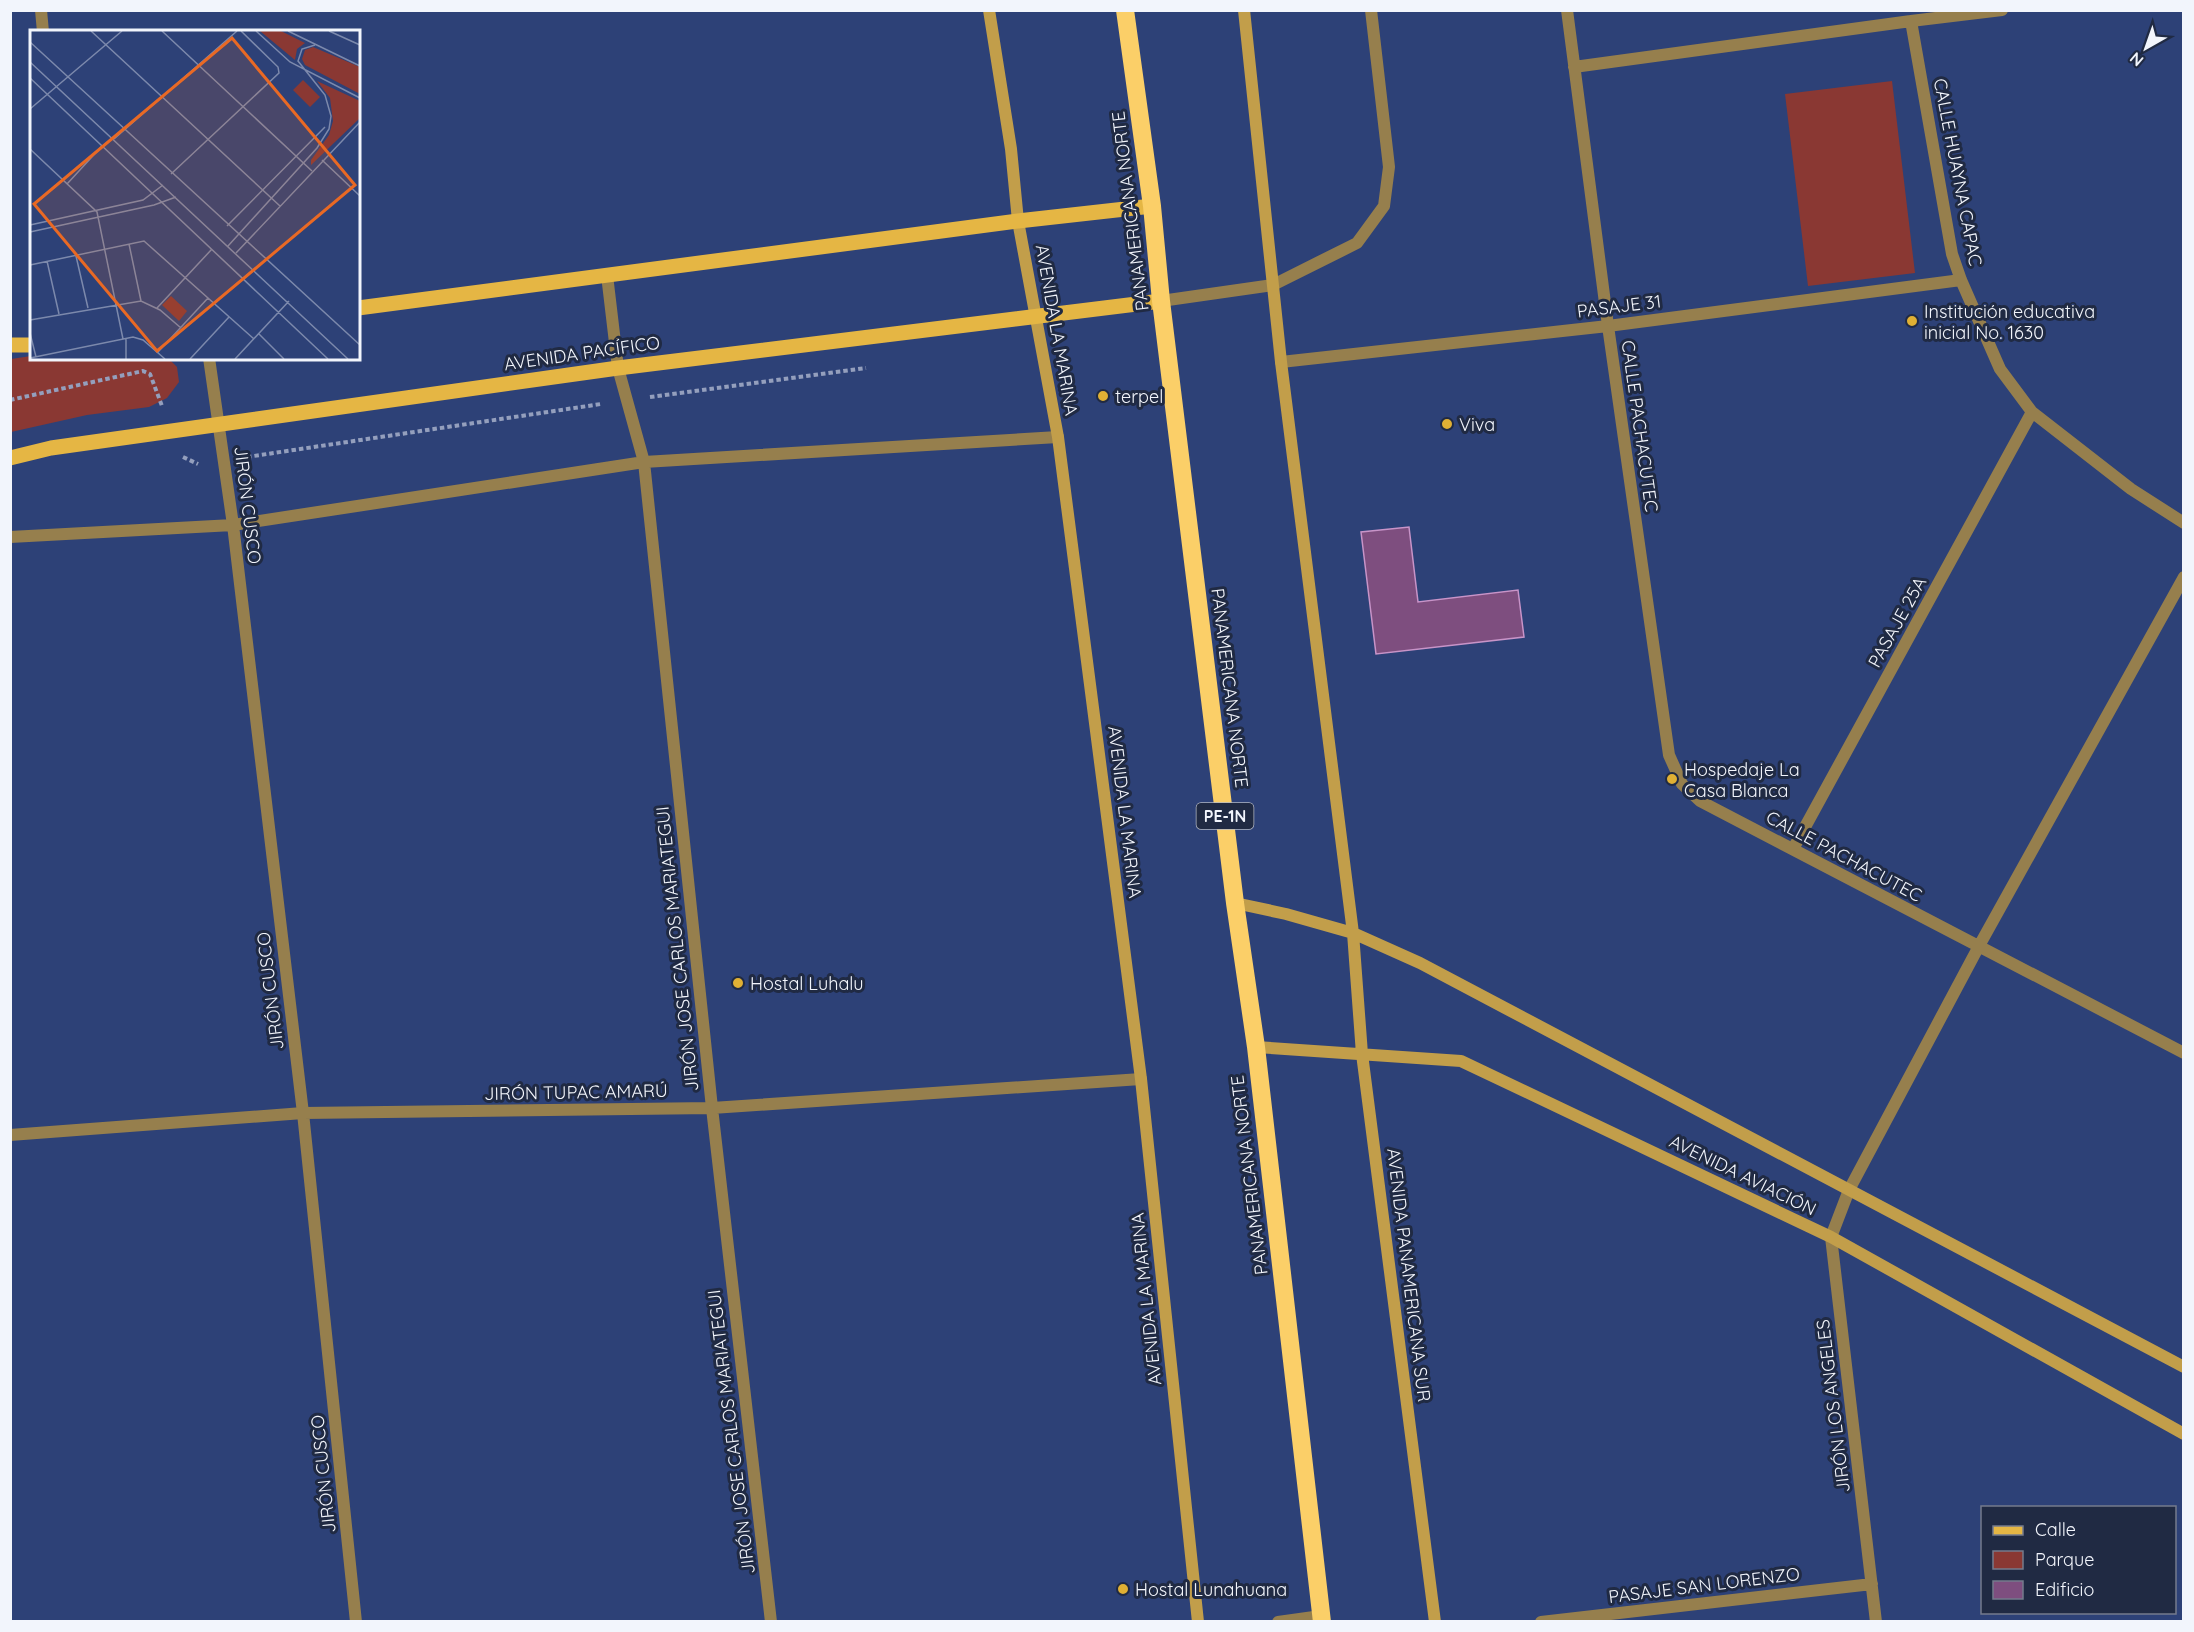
<svg xmlns="http://www.w3.org/2000/svg" width="2194" height="1632" font-family="Quicksand,sans-serif">
<style>
.green{fill:#8a3833}
.building{fill:#7e4e7f;stroke:#c894c8;stroke-width:1.5}
.lines{fill:none;stroke-linecap:round;stroke-linejoin:round}
.path{stroke:#949fbd;stroke-width:4;stroke-dasharray:4.5 3;stroke-linecap:butt}
.lane{stroke:#967f4d;stroke-width:12}
.street{stroke:#967f4d;stroke-width:12}
.secondary{stroke:#c29e4a;stroke-width:12}
.primary{stroke:#e5b644;stroke-width:15}
.highway{stroke:#fbcf68;stroke-width:18}
.poi-dot{fill:#e0b034;stroke:#202a43;stroke-width:2}
.labels{text-anchor:middle;dominant-baseline:central;stroke-width:6;stroke-linejoin:round;paint-order:stroke}
.shield{fill:#202a43;stroke:#b3b8c4;stroke-width:1.5}
.shield-label{font-size:16px;font-weight:bold;fill:#f2f5fc}
.street-label{font-size:18px;fill:#f2f5fc;stroke:#202a43}
.poi-label{font-size:18px;fill:#f2f5fc;stroke:#202a43;text-anchor:start}
.inset-road{fill:none;stroke:#7c89ac;stroke-width:1.5}
.view{fill:#e96924;fill-opacity:0.15;stroke:#e96924;stroke-width:3}
.inset-edge{fill:none;stroke:#f2f5fc;stroke-width:3}
</style>
<rect width="100%" height="100%" fill="#2d4177"/>
<path class="green" d="M 1892,81 L 1915,273 L 1808,286 L 1785,94 Z
M 31,356 L 32,358 L 169,359 L 177,367 L 179,382 L 167,398 L 149,407 L 87,415 L 11,432 L 11,359 Z"/>
<path class="building" d="M 1409,527 L 1418,602 L 1518,590 L 1524,637 L 1376,654 L 1361,532 Z"/>
<g class="lines">
<path class="path" d="M 650,397 L 866,368
M 10,400 L 143,371 L 150,374 L 162,406
M 183,457 L 198,464
M 247,457 L 601,404"/>
<path class="lane" d="M 1161,301 L 1273,285 L 1357,243 L 1384,206 L 1389,167 L 1371,10"/>
<path class="street" d="M 41,10 L 43,32
M 1567,10 L 1608,326 L 1669,755 L 1682,784 L 1700,801 L 2184,1053
M 1911,21 L 1952,254 L 1961,280 L 2000,369 L 2032,412 L 2131,489 L 2184,523
M 1574,67 L 1911,21 L 2002,10
M 607,275 L 618,368 L 644,462 L 712,1108 L 771,1622
M 209,358 L 233,525 L 303,1113 L 356,1622
M 1281,362 L 1608,326 L 1961,280
M 10,537 L 233,525 L 644,462 L 1058,437
M 1793,849 L 2032,412
M 10,1135 L 303,1113 L 712,1108 L 1141,1079
M 1278,1622 L 1321,1616
M 1541,1622 L 1872,1584
M 1876,1622 L 1831,1237 L 1849,1190 L 1979,946 L 2184,577"/>
<path class="secondary" d="M 989,10 L 1011,149 L 1018,221 L 1058,437 L 1141,1079 L 1198,1622
M 1244,10 L 1281,362 L 1353,933 L 1362,1054 L 1435,1622
M 1235,903 L 1286,914 L 1353,933 L 1420,963 L 2184,1367
M 1256,1047 L 1461,1061 L 1831,1237 L 2184,1434"/>
<path class="primary" d="M 358,308 L 1018,221 L 1152,206
M 10,345 L 32,345
M 10,458 L 51,448 L 618,368 L 1161,301"/>
<path class="highway" d="M 1125,10 L 1152,206 L 1161,301 L 1235,903 L 1256,1047 L 1322,1622"/>
</g>
<g class="poi-dot">
<circle cx="1912" cy="321" r="6"/>
<circle cx="1103" cy="396" r="6"/>
<circle cx="1447" cy="424" r="6"/>
<circle cx="1672" cy="779" r="6"/>
<circle cx="738" cy="983" r="6"/>
<circle cx="1123" cy="1589" r="6"/>
</g>
<g class="labels">
<rect class="shield" x="1196.5" y="803" width="57" height="26" rx="4.5"/>
<g class="shield-label">
<text x="1225" y="816">PE-1N</text>
</g>
<g class="street-label">
<text transform="translate(1958 172) rotate(79)">CALLE HUAYNA CAPAC</text>
<text transform="translate(1130 211) rotate(-97)">PANAMERICANA NORTE</text>
<text transform="translate(1619 306) rotate(-7)">PASAJE 31</text>
<text transform="translate(1057 330) rotate(80)">AVENIDA LA MARINA</text>
<text transform="translate(582 353) rotate(-8)">AVENIDA PACÍFICO</text>
<text transform="translate(1640 426) rotate(82)">CALLE PACHACUTEC</text>
<text transform="translate(248 505) rotate(83)">JIRÓN CUSCO</text>
<text transform="translate(1897 622) rotate(-61)">PASAJE 25A</text>
<text transform="translate(1230 688) rotate(83)">PANAMERICANA NORTE</text>
<text transform="translate(1125 812) rotate(83)">AVENIDA LA MARINA</text>
<text transform="translate(1844 856) rotate(28)">CALLE PACHACUTEC</text>
<text transform="translate(677 949) rotate(-96)">JIRÓN JOSE CARLOS MARIATEGUI</text>
<text transform="translate(270 991) rotate(-97)">JIRÓN CUSCO</text>
<text transform="translate(576 1092) rotate(-1)">JIRÓN TUPAC AMARÚ</text>
<text transform="translate(1249 1175) rotate(-97)">PANAMERICANA NORTE</text>
<text transform="translate(1743 1175) rotate(26)">AVENIDA AVIACIÓN</text>
<text transform="translate(1409 1275) rotate(83)">AVENIDA PANAMERICANA SUR</text>
<text transform="translate(1146 1299) rotate(-96)">AVENIDA LA MARINA</text>
<text transform="translate(1833 1406) rotate(-97)">JIRÓN LOS ANGELES</text>
<text transform="translate(731 1432) rotate(-97)">JIRÓN JOSE CARLOS MARIATEGUI</text>
<text transform="translate(323 1474) rotate(-96)">JIRÓN CUSCO</text>
<text transform="translate(1704 1585) rotate(-7)">PASAJE SAN LORENZO</text>
</g>
<g class="poi-label">
<text x="1924" y="311">Institución educativa<tspan x="1924" dy="21">inicial No. 1630</tspan></text>
<text x="1115" y="396">terpel</text>
<text x="1459" y="424">Viva</text>
<text x="1684" y="769">Hospedaje La<tspan x="1684" dy="21">Casa Blanca</tspan></text>
<text x="750" y="983">Hostal Luhalu</text>
<text x="1135" y="1589">Hostal Lunahuana</text>
</g>
</g>
<g transform="translate(30 30)">
<rect width="330" height="330" fill="#2d4177"/>
<path d="M 230,1 L 251,1 L 275,13 L 267,19 L 265,30 ZM 283,17 L 330,37 L 330,64 L 275,35 L 272,29 L 275,20 ZM 273,50 L 290,67 L 280,77 L 263,60 ZM 287,51 L 330,71 L 330,88 L 281,135 L 281,130 L 299,105 L 303,91 L 300,68 ZM 141,266 L 157,281 L 149,291 L 132,275 Z" fill="#8a3833"/>
<path class="inset-road" d="M 61,1 L 250,176M 132,1 L 282,141M 226,1 L 260,32 L 330,68M 258,1 L 330,36M 299,1 L 330,15M 0,12 L 330,315M 0,32 L 318,329M 0,48 L 298,329M 0,79 L 92,1M 84,109 L 207,1M 0,119 L 67,182 L 93,309M 292,130 L 330,166M 141,144 L 249,43 L 248,37 L 211,1M 37,154 L 72,116M 0,195 L 113,170 L 133,155M 197,196 L 295,97M 0,202 L 124,175 L 146,167M 99,214 L 111,271M 198,216 L 287,118 L 299,99 L 301,86 L 295,65 L 268,31 L 272,19 L 285,15M 206,223 L 330,92M 46,226 L 58,278M 17,231 L 29,284M 0,235 L 114,211 L 224,309M 127,278 L 182,219M 0,290 L 111,271 L 130,280 L 151,298M 0,303 L 6,327M 229,304 L 254,329M 96,308 L 96,329M 128,322 L 178,268M 0,328 L 103,307 L 113,310 L 135,329M 160,329 L 199,287M 205,329 L 259,271"/>
<path class="view" d="M 202,8 L 325,155 L 127,321 L 4,174 Z"/>
<rect width="330" height="330" class="inset-edge"/>
</g>
<rect width="2194" height="1632" fill="none" stroke="#f2f5fc" stroke-width="24"/>
<rect x="1981" y="1506" width="195" height="108" fill="#202a43" stroke="#747b8d" stroke-width="1.5"/>
<rect x="1993" y="1526" width="30" height="9" fill="#e5b644" stroke="#747b8d" stroke-width="1.5"/>
<text x="2035" y="1536" font-size="18" fill="#f2f5fc">Calle</text>
<rect x="1993" y="1551" width="30" height="18" fill="#8a3833" stroke="#747b8d" stroke-width="1.5"/>
<text x="2035" y="1566" font-size="18" fill="#f2f5fc">Parque</text>
<rect x="1993" y="1581" width="30" height="18" fill="#7e4e7f" stroke="#747b8d" stroke-width="1.5"/>
<text x="2035" y="1596" font-size="18" fill="#f2f5fc">Edificio</text>
<g transform="translate(2146 48) rotate(220)" stroke="#202a43" stroke-width="4.5" paint-order="stroke">
<path d="M0-4.5L10 22L0 15L-10 22Z" fill="#f2f5fc"/>
<text y="-9" font-size="16" font-weight="bold" text-anchor="middle" fill="#f2f5fc">N</text>
</g>
</svg>
